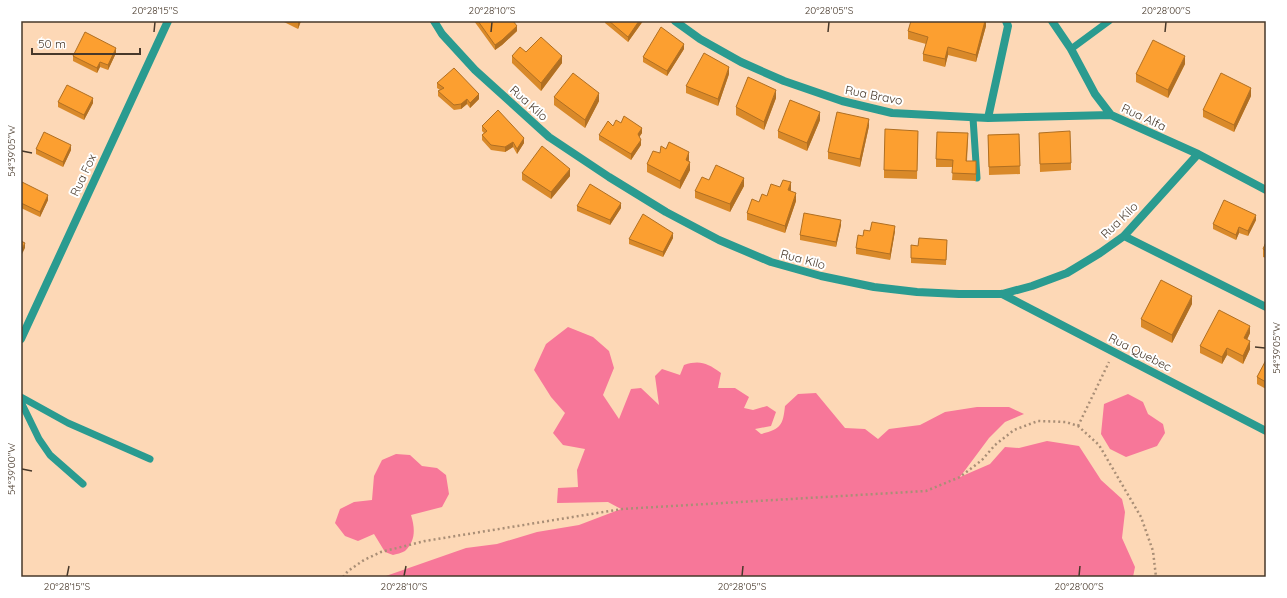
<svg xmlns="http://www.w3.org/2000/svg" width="1287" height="598" font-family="Quicksand,sans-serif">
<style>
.forest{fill:#f77799}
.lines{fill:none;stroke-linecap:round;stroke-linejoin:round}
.path{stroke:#a98e76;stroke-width:2.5;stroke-dasharray:2 3;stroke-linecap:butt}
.lane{stroke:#2a9b90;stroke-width:7}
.street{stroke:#2a9b90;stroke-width:8}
.wall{fill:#d98929}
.shaded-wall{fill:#b06f22}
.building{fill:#fc9f30;stroke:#b06f22}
.ticks{fill:none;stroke:#47382a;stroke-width:1.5}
.labels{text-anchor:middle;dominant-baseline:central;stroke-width:4;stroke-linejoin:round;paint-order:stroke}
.street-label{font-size:12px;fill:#47382a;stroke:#fff}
.neatline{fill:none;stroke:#47382a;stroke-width:1.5}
.ticks-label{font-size:10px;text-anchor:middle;fill:#47382a}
</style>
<rect width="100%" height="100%" fill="#fdd8b6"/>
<path class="forest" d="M 568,327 L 593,337 L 609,351 L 614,368 L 603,395 L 619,419 L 631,389 L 641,388 L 659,405 L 655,376 L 662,369 L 680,375 L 684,365 C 700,360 707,363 721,373 L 718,388 L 735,388 L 749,397 L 744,408 L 753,410 L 767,406 L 776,412 L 771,426 L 755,429 L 761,434 C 781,429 783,425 785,406 L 798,394 L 816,393 L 845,428 L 865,429 L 878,439 L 889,429 L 920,425 L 945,412 L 977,407 L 1009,407 L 1024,414 L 1005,422 L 989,438 L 960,477 L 990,464 L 1005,447 L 1019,448 L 1047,441 L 1079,446 L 1101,480 L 1122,499 L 1125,512 L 1122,538 L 1135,567 L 1133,577 L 383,577 L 466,548 L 497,544 L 537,532 L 579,525 L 621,509 L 608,502 L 557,503 L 558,488 L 578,487 L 577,470 L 585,449 L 563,445 L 553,433 L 565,413 L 551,397 L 534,370 L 546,344 Z
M 1128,394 L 1143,402 L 1148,414 L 1163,424 L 1165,433 L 1157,446 L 1126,457 L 1110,449 L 1101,434 L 1104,404 Z
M 396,454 L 410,455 L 422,466 L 437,468 L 446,475 L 449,494 L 442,507 L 411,515 C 415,528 416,541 405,551 C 402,553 396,554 393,555 L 385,552 L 374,534 L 358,541 L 345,536 L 335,523 L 340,509 L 354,502 L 372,500 L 374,476 L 382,460 Z"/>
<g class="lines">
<path class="path" d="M 1078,426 L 1109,362
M 343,577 L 348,571 L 364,560 L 381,552 L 425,541 L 622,509 L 926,491 L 960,477 L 982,460 L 995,445 L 1014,430 L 1038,421 L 1066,422 L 1078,426 L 1099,445 L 1141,517 L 1153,551 L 1156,577"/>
<path class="lane" d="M 1071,49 L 1109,21
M 973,118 L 977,178
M 21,397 L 68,423 L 150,459
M 21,402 L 39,439 L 50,455 L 83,484"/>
<path class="street" d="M 434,21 L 442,34 L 475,70 L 549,137 L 609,177 L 666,212 L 719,240 L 771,262 L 821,276 L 874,287 L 917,292 L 959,294 L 1002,294 L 1032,286 L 1067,273 L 1100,253 L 1124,236 L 1198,154
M 675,21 L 700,39 L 741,62 L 784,81 L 842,101 L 892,113 L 988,118 L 1111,115
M 1052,21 L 1071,49 L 1095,94 L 1111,115 L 1198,154 L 1266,190
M 988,118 L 1008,26 L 1006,21
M 1124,236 L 1266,307
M 1002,294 L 1266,431
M 21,339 L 168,21"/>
</g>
<path class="wall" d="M 282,21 L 301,21 L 298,29 Z
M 474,21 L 513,21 L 517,31 L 502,45 L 495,50 Z
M 605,21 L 643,21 L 628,42 L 605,23 Z
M 986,21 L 986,26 L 976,62 L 948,55 L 945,67 L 923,61 L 923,54 L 926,44 L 908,39 L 908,31 Z
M 684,49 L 667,76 L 643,62 L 643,57 Z
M 526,52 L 562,63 L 541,91 L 512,63 L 512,56 Z
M 116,53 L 108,70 L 100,67 L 97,73 L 73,61 L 73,56 Z
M 1185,64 L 1168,98 L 1136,82 L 1136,74 Z
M 729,74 L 718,106 L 686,93 L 686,86 Z
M 437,83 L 479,99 L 470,108 L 467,104 L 461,109 L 454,110 L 438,96 L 438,91 L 440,90 L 437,88 Z
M 1251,96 L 1234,132 L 1203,117 L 1203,110 Z
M 554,97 L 599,101 L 585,128 L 554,105 Z
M 776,98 L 764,130 L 736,115 L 736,107 Z
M 58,102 L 93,103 L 84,120 L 58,107 Z
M 820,120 L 807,151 L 778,138 L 778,131 Z
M 482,126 L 524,143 L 517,154 L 513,147 L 505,152 L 491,150 L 482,140 L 482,135 L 484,133 L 482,131 Z
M 613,126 L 642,133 L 639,137 L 641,145 L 631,160 L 599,140 L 599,135 Z
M 869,126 L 860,167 L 828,159 L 828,152 Z
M 918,131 L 917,179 L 884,178 L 884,170 Z
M 1039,133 L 1071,163 L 1071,170 L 1040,172 Z
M 1019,134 L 1020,174 L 989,175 L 988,135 Z
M 968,141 L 967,161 L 976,169 L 976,181 L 952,180 L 953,167 L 936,167 L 936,159 Z
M 36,149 L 71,150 L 63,167 L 36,154 Z
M 660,153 L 689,160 L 688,162 L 690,170 L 680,189 L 647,172 L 647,164 Z
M 522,173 L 570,176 L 551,199 L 522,180 Z
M 709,180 L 744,186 L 730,212 L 695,198 L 695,191 Z
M 21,184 L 48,200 L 40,217 L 21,208 Z
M 780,187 L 791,190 L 790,191 L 796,201 L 785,233 L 747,220 L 747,213 L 759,202 Z
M 577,206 L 621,208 L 610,225 L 577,211 Z
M 1256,220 L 1248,236 L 1239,233 L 1236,240 L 1213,229 L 1213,224 Z
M 841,225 L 836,247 L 800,240 L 800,235 Z
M 895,231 L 890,260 L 856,254 L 856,248 L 863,236 Z
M 673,238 L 663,257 L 629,244 L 629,239 Z
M 947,240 L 946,265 L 911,263 L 911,245 L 918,246 Z
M 1266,242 L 1266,258 L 1263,257 L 1263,249 Z
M 1192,304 L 1172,343 L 1141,327 L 1141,319 Z
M 1250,333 L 1247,340 L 1250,349 L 1243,364 L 1227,355 L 1222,364 L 1200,353 L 1200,346 Z
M 1266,360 L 1266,389 L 1257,384 L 1257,377 Z"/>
<path class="shaded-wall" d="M 298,21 L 301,21 L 298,29 Z
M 639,21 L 643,21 L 628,42 L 628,37 Z
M 985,21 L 986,21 L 986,26 L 976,62 L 976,55 Z
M 517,26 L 517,31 L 502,45 L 495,50 L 495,45 Z
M 684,44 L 684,49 L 667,76 L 667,71 Z
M 948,47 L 948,55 L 945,67 L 945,59 Z
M 116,48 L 116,53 L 108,70 L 108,65 Z
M 562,56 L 562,63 L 541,91 L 541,83 Z
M 1185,56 L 1185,64 L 1168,98 L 1168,90 Z
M 100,62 L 100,67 L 97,73 L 97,68 Z
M 729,67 L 729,74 L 718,106 L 718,99 Z
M 1251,88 L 1251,96 L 1234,132 L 1234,125 Z
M 776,90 L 776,98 L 764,130 L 764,122 Z
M 599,93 L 599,101 L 585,128 L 585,120 Z
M 479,94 L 479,99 L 470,108 L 470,103 Z
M 93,98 L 93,103 L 84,120 L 84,115 Z
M 467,99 L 467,104 L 461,109 L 461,104 Z
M 820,112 L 820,120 L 807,151 L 807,143 Z
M 869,119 L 869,126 L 860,167 L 860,159 Z
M 642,128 L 642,133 L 638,139 L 638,134 Z
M 524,138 L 524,143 L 517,154 L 517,149 Z
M 641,140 L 641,145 L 631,160 L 631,154 Z
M 513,142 L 513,147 L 505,152 L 505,147 Z
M 71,145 L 71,150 L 63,167 L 63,162 Z
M 689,152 L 689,160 L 686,167 L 686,160 Z
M 690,162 L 690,170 L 680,189 L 680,181 Z
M 570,169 L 570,176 L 551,199 L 551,192 Z
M 744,178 L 744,186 L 730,212 L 730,204 Z
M 791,182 L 791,190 L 788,198 L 788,190 Z
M 796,193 L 796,201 L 785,233 L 785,226 Z
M 48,195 L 48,200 L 40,217 L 40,212 Z
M 621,203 L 621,208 L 610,225 L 610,220 Z
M 1256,215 L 1256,220 L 1248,236 L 1248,231 Z
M 841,220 L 841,225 L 836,247 L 836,242 Z
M 895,226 L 895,231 L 890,260 L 890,254 Z
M 1239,227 L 1239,233 L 1236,240 L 1236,235 Z
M 673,233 L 673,238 L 663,257 L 663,252 Z
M 25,243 L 25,248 L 21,256 L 21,251 Z
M 1192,296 L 1192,304 L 1172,343 L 1172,335 Z
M 1250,326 L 1250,333 L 1244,346 L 1244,338 Z
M 1250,341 L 1250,349 L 1243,364 L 1243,356 Z
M 1227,348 L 1227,355 L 1222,364 L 1222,357 Z"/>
<path class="building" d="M 478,21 L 513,21 L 517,26 L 502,40 L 495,45 Z
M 609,21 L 639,21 L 628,37 Z
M 911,21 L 985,21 L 976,55 L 948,47 L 945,59 L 923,54 L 928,37 L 908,31 Z
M 661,27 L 684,44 L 667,71 L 643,57 Z
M 85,32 L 116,48 L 108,65 L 100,62 L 97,68 L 73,56 Z
M 541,37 L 562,56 L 541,83 L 512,56 L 520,47 L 526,52 Z
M 1153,40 L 1185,56 L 1168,90 L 1136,74 Z
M 704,53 L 729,67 L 718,99 L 686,86 Z
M 454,68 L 479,94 L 470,103 L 467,99 L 461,104 L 454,105 L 438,91 L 444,88 L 437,83 Z
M 573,73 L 599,93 L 585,120 L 554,97 Z
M 1221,73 L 1251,88 L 1234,125 L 1203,110 Z
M 748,77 L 776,90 L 764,122 L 736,107 Z
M 67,85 L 93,98 L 84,115 L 58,102 Z
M 790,100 L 820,112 L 807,143 L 778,131 Z
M 498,110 L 524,138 L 517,149 L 513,142 L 505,147 L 491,145 L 482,135 L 487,131 L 482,126 Z
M 837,112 L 869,119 L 860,159 L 828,152 Z
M 624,116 L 642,128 L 638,134 L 641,140 L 631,154 L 599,135 L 608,121 L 613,126 L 616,120 L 621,123 Z
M 885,129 L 918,131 L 917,171 L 884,170 Z
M 1070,131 L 1071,163 L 1040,164 L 1039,133 Z
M 44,132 L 71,145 L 63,162 L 36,149 Z
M 937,132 L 968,133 L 966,161 L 976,161 L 976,174 L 952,173 L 953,160 L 936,159 Z
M 1019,134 L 1020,166 L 989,167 L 988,135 Z
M 669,142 L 689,152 L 686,160 L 690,162 L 680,181 L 647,164 L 653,151 L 660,153 L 661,146 L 666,149 Z
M 542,146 L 570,169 L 551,192 L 522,173 Z
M 716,165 L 744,178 L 730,204 L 695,191 L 702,177 L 709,180 Z
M 783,180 L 791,182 L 788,190 L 796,193 L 785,226 L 747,213 L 752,199 L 759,202 L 762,194 L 767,196 L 771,184 L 780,187 Z
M 22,182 L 48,195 L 40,212 L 21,203 L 21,184 Z
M 590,184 L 621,203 L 610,220 L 577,206 Z
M 1224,200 L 1256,215 L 1248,231 L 1239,227 L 1236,235 L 1213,224 Z
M 804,213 L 841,220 L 836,242 L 800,235 Z
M 643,214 L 673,233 L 663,252 L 629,239 Z
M 872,222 L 895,226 L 890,254 L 856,248 L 858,235 L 863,236 L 864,230 L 870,231 Z
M 919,238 L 947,240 L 946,260 L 911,258 L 911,245 L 918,246 Z
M 21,241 L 25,243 L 21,251 Z
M 1266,242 L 1266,251 L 1263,249 Z
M 1161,280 L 1192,296 L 1172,335 L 1141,319 Z
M 1219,310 L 1250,326 L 1244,338 L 1250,341 L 1243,356 L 1227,348 L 1222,357 L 1200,346 Z
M 1266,360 L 1266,382 L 1257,377 Z"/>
<path class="ticks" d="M 154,32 L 155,22M 491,32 L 492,22M 828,32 L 829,22M 1165,32 L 1166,22M 22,151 L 32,153M 1255,347 L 1265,348M 22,469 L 32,471M 67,576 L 69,566M 404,576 L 406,566M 742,576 L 743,566M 1079,576 L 1080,566"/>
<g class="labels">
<g class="street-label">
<text transform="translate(874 95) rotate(11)">Rua Bravo</text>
<text transform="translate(529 103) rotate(42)">Rua Kilo</text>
<text transform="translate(1144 117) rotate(25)">Rua Alfa</text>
<text transform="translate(83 175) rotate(-65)">Rua Fox</text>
<text transform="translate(1119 220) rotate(-44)">Rua Kilo</text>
<text transform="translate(803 259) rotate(15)">Rua Kilo</text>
<text transform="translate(1140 352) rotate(27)">Rua Quebec</text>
</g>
</g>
<rect width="1287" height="598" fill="none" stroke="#ffffff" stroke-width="44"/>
<path d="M32 48v6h108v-6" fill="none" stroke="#47382a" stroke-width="2"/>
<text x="38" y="48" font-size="12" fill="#47382a" stroke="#ffffff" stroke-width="3" paint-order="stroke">50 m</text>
<rect x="22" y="22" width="1243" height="554" class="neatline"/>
<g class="ticks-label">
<text x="155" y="14">20°28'15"S</text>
<text x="492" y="14">20°28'10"S</text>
<text x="829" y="14">20°28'05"S</text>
<text x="1166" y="14">20°28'00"S</text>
<text transform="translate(11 151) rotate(-90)" y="4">54°39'05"W</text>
<text transform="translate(1276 348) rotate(-90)" y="4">54°39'05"W</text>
<text transform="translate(11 469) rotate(-90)" y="4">54°39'00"W</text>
<text x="67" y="590">20°28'15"S</text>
<text x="404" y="590">20°28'10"S</text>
<text x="742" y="590">20°28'05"S</text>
<text x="1079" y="590">20°28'00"S</text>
</g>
</svg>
